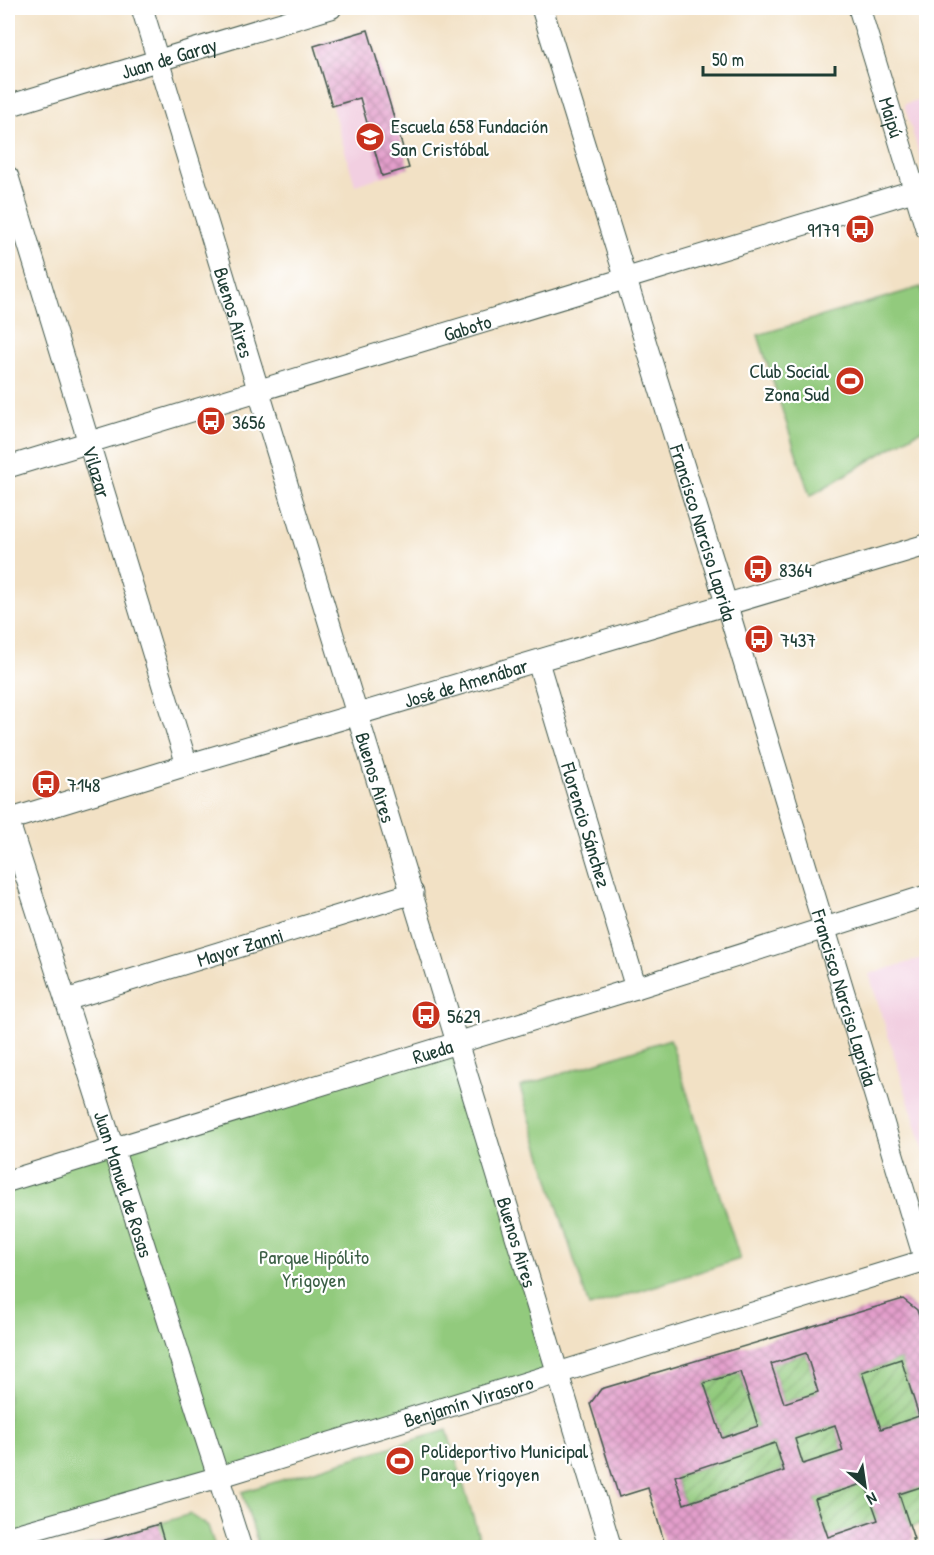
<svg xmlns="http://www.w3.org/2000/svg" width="934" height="1555" font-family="'Patrick Hand',sans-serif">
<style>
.built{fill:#f2cfe1}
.park{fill:#92ca7d;stroke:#588458;stroke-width:1.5}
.garden{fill:url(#garden-furrows);stroke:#588458;stroke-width:1.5}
.building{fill:url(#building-cross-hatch);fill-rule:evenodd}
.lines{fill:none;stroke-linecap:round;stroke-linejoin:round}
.street-casing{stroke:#3f564a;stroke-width:23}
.street{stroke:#fff;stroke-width:21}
.labels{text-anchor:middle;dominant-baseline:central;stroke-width:4.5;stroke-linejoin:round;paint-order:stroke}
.street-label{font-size:20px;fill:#1f3d34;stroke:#fff}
.poi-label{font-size:20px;fill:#1f3d34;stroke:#fff;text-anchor:start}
.park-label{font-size:20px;fill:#3c6046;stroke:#fff}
</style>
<defs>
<pattern id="garden-furrows" width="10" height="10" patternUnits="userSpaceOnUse" patternTransform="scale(1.5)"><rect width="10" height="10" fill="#92ca7d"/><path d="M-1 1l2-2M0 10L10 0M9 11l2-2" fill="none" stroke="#77a567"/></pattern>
<pattern id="building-cross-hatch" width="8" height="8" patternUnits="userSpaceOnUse" patternTransform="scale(1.5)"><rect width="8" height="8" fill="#e49fcc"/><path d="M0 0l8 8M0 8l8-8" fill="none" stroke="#b883a6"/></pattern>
</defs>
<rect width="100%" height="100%" fill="#fff"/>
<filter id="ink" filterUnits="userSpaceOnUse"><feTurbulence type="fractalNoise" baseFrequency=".0167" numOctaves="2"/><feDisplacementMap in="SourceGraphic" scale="12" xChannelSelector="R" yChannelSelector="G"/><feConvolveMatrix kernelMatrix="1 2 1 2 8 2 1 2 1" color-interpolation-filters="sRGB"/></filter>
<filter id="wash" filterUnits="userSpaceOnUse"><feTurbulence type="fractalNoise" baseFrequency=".008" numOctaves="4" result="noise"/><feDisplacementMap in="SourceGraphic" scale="24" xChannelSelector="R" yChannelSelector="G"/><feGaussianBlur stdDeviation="1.35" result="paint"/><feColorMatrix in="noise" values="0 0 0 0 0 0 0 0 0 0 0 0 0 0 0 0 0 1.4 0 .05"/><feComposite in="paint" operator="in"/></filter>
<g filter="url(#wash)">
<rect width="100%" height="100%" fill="#f2e1c5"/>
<path class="built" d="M 368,30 L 409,168 L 355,185 L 314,46 Z
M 926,97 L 926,177 L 904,104 Z
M 926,957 L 926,1158 L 869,974 Z"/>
<path class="park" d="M 921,287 L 926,307 L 926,427 L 810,496 L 758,335 Z
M 670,1039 L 740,1259 L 589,1307 L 520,1087 Z
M 458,1042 L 559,1373 L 8,1537 L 8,1181 Z
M 447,1430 L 482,1547 L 259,1547 L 242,1492 Z
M 190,1514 L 208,1526 L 215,1547 L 81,1548 Z"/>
<path class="garden" d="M 806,1353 L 818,1392 L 784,1403 L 771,1364 Z
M 901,1359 L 919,1416 L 881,1429 L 862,1372 Z
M 740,1372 L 758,1426 L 722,1438 L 704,1383 Z
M 835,1425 L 843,1451 L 803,1464 L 795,1439 Z
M 775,1443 L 784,1471 L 684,1504 L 675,1476 Z
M 865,1483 L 878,1520 L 828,1537 L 815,1499 Z
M 926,1485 L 926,1522 L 910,1527 L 899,1494 Z"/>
<g id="blocks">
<path class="building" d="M 368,30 L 409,168 L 382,176 L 360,98 L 332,106 L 314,46 Z
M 903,1299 L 917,1310 L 927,1340 L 927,1485 L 899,1494 L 914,1539 L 912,1539 L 915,1548 L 666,1548 L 648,1488 L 619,1497 L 590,1404 L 601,1389 ZM 806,1353 L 818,1392 L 784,1403 L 771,1364 ZM 901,1359 L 919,1416 L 881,1429 L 862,1372 ZM 740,1372 L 758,1426 L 722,1438 L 704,1383 ZM 835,1425 L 843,1451 L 803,1464 L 795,1439 ZM 775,1443 L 784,1471 L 684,1504 L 675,1476 ZM 865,1483 L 878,1520 L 828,1537 L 815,1499 Z
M 159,1524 L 166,1548 L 93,1548 L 92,1544 Z"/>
</g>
</g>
<g filter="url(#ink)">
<use href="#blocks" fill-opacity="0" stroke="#3f564a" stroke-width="1.5"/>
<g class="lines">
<g class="street-casing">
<g id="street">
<path id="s1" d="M 142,8 L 611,1548"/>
<path id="s2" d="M 542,8 L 727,606 L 926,1264"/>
<path id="s3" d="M 859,8 L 926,228"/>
<path id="s4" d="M 8,106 L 331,8"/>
<path id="s5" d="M 8,177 L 187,765"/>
<path id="s6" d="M 8,467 L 926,187"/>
<path id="s7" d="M 538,662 L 636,988"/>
<path id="s8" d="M 8,820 L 187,765 L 926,545"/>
<path id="s9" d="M 8,820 L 241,1548"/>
<path id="s10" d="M 66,1000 L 413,893"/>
<path id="s11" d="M 8,1181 L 636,988 L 926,896"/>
<path id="s12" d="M 8,1537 L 219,1477 L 926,1260"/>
</g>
</g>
<use href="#street" class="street"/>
</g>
</g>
<defs>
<g id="school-disc" transform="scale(1.5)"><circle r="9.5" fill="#c8321e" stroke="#fff"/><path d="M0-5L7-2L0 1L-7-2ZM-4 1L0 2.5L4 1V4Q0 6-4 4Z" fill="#fff"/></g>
<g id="bus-disc" transform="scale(1.5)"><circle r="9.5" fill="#c8321e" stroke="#fff"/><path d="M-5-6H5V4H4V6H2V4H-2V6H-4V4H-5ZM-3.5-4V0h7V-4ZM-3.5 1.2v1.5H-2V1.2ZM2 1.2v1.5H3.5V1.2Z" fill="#fff"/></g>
<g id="stadium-disc" transform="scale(1.5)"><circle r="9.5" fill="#c8321e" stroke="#fff"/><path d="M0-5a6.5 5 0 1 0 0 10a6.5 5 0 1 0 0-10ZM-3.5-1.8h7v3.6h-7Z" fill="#fff"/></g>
</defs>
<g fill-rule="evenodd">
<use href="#school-disc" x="370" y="137"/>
<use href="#bus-disc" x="860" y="229"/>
<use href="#stadium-disc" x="850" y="381"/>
<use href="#bus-disc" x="211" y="421"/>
<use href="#bus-disc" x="758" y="569"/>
<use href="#bus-disc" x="759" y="639"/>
<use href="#bus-disc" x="46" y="784"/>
<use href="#bus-disc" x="426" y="1015"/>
<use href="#stadium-disc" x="400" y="1461"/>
</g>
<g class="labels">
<g class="street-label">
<text stroke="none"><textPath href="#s4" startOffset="168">Juan de Garay</textPath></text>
<text stroke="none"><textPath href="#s3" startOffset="114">Maipú</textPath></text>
<text stroke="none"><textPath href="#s1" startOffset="318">Buenos Aires</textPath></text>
<text stroke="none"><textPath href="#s6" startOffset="480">Gaboto</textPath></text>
<text stroke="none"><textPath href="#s5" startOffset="308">Vilazar</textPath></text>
<text stroke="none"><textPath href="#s2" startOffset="549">Francisco Narciso Laprida</textPath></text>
<text stroke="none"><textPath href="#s8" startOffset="478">José de Amenábar</textPath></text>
<text stroke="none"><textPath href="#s1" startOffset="804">Buenos Aires</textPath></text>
<text stroke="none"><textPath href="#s7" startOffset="170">Florencio Sánchez</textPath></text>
<text stroke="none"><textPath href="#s10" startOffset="182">Mayor Zanni</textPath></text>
<text stroke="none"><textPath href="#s2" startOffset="1035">Francisco Narciso Laprida</textPath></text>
<text stroke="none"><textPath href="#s11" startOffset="444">Rueda</textPath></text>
<text stroke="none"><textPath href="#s9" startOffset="382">Juan Manuel de Rosas</textPath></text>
<text stroke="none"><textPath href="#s1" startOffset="1290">Buenos Aires</textPath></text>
<text stroke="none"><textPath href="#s12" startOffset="480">Benjamín Virasoro</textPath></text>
</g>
<g class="poi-label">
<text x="391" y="125">Escuela 658 Fundación<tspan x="391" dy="23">San Cristóbal</tspan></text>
<text x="839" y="229" text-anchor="end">9179</text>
<text x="829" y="370" text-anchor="end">Club Social<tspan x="829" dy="23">Zona Sud</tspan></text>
<text x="232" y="421">3656</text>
<text x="779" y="569">8364</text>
<text x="780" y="639">7437</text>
<text x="67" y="784">7148</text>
<text x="447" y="1015">5629</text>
<text x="421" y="1450">Polideportivo Municipal<tspan x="421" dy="23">Parque Yrigoyen</tspan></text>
</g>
<g class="park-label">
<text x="314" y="1256">Parque Hipólito<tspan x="314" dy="23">Yrigoyen</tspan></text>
</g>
</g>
<rect width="934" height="1555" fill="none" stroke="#fff" stroke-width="30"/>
<g transform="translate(865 1486) rotate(151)" stroke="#ffffff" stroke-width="4.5" paint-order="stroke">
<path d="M0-4.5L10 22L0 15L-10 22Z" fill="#1f3d34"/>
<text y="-9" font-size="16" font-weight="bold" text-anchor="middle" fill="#1f3d34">N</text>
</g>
<path d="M703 66v9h132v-9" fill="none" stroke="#1f3d34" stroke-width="3"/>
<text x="712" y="66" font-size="18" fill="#1f3d34" stroke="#ffffff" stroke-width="4.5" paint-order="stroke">50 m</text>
</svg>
